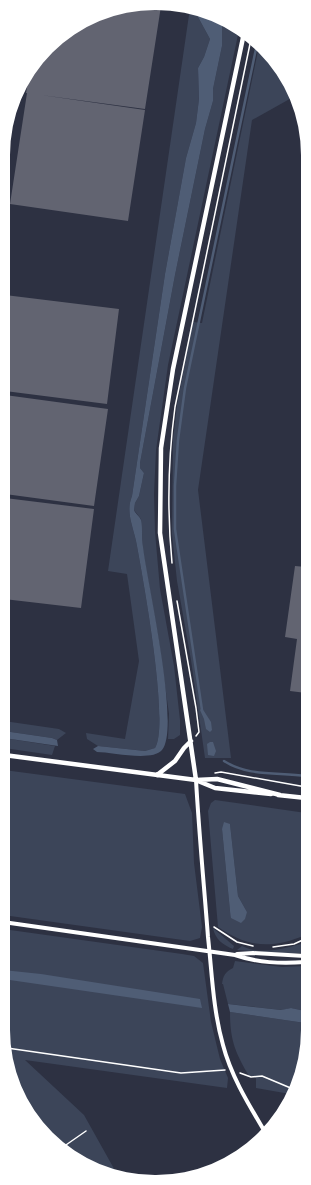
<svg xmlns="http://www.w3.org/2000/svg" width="311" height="1185" font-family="Rubik,sans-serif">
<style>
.green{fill:#3c4559;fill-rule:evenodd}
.water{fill:#4f5d75}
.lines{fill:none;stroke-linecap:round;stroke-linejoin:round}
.stream{stroke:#4f5d75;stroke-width:2.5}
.building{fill:#626471}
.path{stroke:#fff;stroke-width:1.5}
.minor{stroke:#fff;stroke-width:4}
.tertiary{stroke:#fff;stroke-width:4.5}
</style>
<rect width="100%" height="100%" fill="#2d3142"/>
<path class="green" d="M 190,8 L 199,11 L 198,17 L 210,39 L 204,57 L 198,68 L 199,99 L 196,123 L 186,158 L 165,274 L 132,496 C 125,513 134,528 137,546 C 143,579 170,724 155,748 L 145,751 L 98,746 L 87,739 L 86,733 L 125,739 L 139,661 L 127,574 L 108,571 Z
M 222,20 L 232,23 L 239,30 L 168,365 L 156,450 L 154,494 L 155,532 L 160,589 L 174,666 L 180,720 L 180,735 L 174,739 L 168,739 L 169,714 L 159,642 L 142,546 L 141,519 L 134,510 L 135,503 L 139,496 L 144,473 L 140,468 L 140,463 L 175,275 L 205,129 L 213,101 L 213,89 L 222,46 Z
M 259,46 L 270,55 L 274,67 L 278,67 L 292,88 L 295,96 L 252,120 L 198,490 L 231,758 L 205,758 L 191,660 L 177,581 L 172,534 L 173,440 L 177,405 L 193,322 L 202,323 Z
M 4,721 L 59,729 L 66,733 L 57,740 L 52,738 L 4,731 Z
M 4,738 L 55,746 L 52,755 L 4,748 Z
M 4,770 L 185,794 L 192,813 L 194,863 L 202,927 L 200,938 L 190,941 L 3,915 Z
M 215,800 L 306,813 L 305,935 C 273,949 248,948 218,927 L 208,811 L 211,803 ZM 230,824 L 238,896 L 247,912 L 230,911 L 222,829 Z
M 213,928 L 234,946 L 233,949 C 223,945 215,939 213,928 Z
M 3,929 L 182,954 L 194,956 L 203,963 L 211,1022 L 220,1059 L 228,1078 L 227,1088 L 25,1060 L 84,1115 L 117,1174 L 88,1166 L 41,1130 L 15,1088 L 3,1029 Z
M 305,943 L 305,953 L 282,953 L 237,950 L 242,946 C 262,956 285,948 305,943 Z
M 235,961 L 282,967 L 305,966 L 305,1011 L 291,1008 L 282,1010 L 228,1004 L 223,984 L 222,984 C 223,976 225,972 233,968 Z
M 230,1012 L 305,1023 L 305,1059 L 290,1094 L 256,1088 L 256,1078 L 249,1076 C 235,1052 230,1040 230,1012 Z"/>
<path class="water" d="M 199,11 L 222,20 L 222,46 L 213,89 L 213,101 L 205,129 L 175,275 L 140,463 L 140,468 L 144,473 L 139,496 L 135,503 L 134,510 C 135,513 140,517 141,520 C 143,528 141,539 143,547 C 147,581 181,728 162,750 C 152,762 111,752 97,752 L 93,749 L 98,746 L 145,751 L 155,748 C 170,724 143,579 137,546 C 134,528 125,513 132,496 L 165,274 L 186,158 L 196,123 L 199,99 L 198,68 L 204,57 L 210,39 L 198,17 Z
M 202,708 L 211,722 L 212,730 L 210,732 L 206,729 L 204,719 L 200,710 Z
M 4,731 L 52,738 L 57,740 L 58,746 L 4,738 Z
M 210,742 L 213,742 L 216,751 L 214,756 L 208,755 L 207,744 Z
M 224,822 L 230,824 L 238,896 L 247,912 L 245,919 L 241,923 L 231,918 L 230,911 L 222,829 Z
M 3,970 L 41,974 L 200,999 L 202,1008 L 3,979 Z
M 228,1004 L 281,1010 L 291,1008 L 305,1011 L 305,1023 L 230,1012 Z"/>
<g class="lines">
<path class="stream" d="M 202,710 L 175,529 L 175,486 L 178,440 L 185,388 L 257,44
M 224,761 C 249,777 278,772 306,776"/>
</g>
<path class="building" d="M 126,6 L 161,6 L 145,109 L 26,93 L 30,70 L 71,29 Z
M 27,93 L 145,110 L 128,221 L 10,204 Z
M 5,295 L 119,309 L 107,404 L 5,391 Z
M 5,395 L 108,409 L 94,506 L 5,494 Z
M 5,498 L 94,509 L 81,608 L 4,599 Z
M 295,566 L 306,567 L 306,693 L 290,691 L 297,639 L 285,637 Z"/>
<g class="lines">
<path class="path" d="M 172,563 C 167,511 168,459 175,407 L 251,39
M 177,601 L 196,708 L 199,732 L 196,736
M 215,773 L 221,772 L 306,787
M 214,927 L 237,942 L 253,946
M 273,947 L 294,944 L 305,939
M 7,1048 L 181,1073 L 225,1070
M 240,1073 L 251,1077 L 262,1076 L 293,1089
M 63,1147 L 86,1131"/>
<path class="minor" d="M 196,780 C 199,833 204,885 208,937 C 212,973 213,1010 223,1045 C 231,1076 249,1105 265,1132
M 3,922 L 235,955 C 258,963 281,964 305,962
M 237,954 L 253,953 L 305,956"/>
<path class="tertiary" d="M 4,755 L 196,780 L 217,779 L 280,795
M 157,775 L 175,761 L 184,748 L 191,741
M 196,780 L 160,533 L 161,448 L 173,369 L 244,33
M 198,781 L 215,788 L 271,794
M 278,795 L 306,798"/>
</g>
<path d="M0 0H311V1185H0ZM155 10H156A145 145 0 0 1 301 155V1030A145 145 0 0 1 156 1175H155A145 145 0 0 1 10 1030V155A145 145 0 0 1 155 10Z" fill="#fff" fill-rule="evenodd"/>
</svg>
